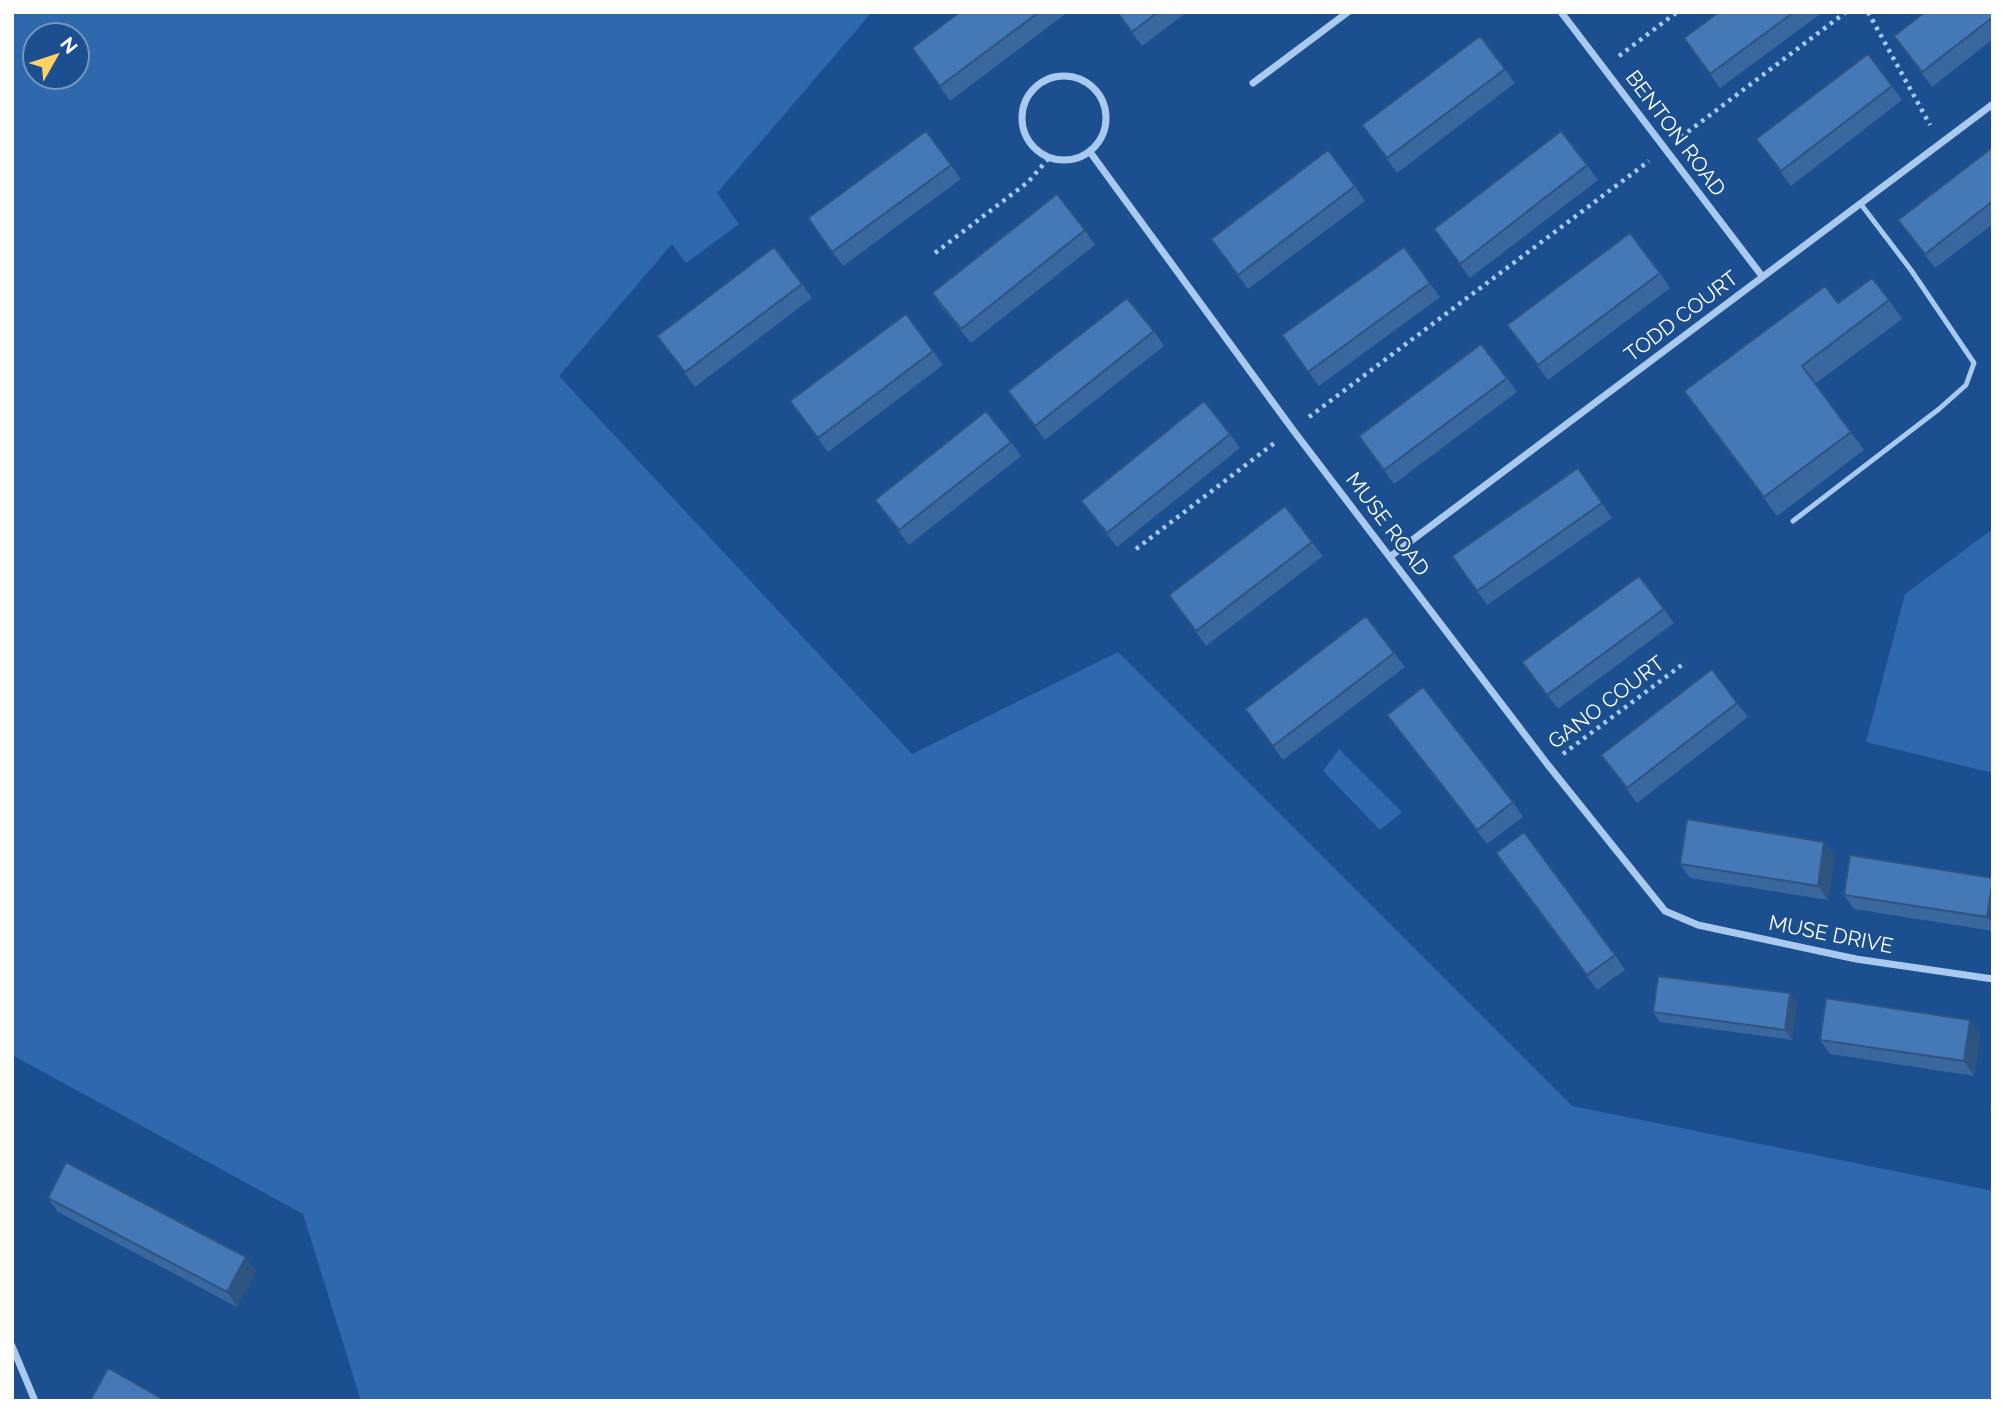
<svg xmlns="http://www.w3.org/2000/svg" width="2005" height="1413" font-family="Raleway,sans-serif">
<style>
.green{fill:#2e69ad;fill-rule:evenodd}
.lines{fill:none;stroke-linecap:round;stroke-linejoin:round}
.path{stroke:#a9c9ee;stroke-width:4.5;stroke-dasharray:3.5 5;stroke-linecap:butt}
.service{stroke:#a9c9ee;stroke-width:5}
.minor{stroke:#a9c9ee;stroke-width:7}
.wall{fill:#3a679d}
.shaded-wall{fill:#305480}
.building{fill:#4478b7;stroke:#305480;stroke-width:2}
.labels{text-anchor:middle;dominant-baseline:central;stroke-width:5;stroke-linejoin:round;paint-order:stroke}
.street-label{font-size:21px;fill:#fff;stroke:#1b4f8f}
</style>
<rect width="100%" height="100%" fill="#1b4f8f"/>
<path class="green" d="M 12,12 L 872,12 L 717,193 L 739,224 L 686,263 L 672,244 L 559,376 L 912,754 L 1118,652 L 1572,1106 L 1993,1191 L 1993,1401 L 361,1401 L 303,1214 L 12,1055 ZM 35,35 L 77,35 L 77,77 L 35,77 Z
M 1993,529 L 1993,773 L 1866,742 L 1905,594 Z
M 1339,749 L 1402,812 L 1380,830 L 1323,771 Z"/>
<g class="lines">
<path class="path" d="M 1868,12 L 1930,125
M 1619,56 L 1677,12
M 1681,137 L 1846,12
M 935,253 L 1028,182 L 1049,158
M 1309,417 L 1649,161
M 1136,549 L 1277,441
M 1563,754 L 1683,664"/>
<path class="service" d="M 1793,521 L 1939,409 L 1966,385 L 1974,363 L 1911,270 L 1860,203"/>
<path class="minor" d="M 1561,12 L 1762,276
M1022 118a42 42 0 1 1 84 0a42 42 0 1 1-84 0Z
M 1253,83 L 1348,12
M 1090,152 L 1293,430 L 1548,765 L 1665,911 L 1698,925 L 1856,959 L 1993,979
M 1391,556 L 1993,104
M 12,1346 L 35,1401"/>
</g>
<path class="wall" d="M 960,12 L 1068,12 L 950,101 L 912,48 Z
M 1116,12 L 1187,12 L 1142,46 Z
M 1719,12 L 1823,12 L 1720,88 L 1684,38 Z
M 1993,12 L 1993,39 L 1932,87 L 1894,36 Z
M 1505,69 L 1515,83 L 1397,173 L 1362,125 Z
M 1892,86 L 1902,100 L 1791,186 L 1756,139 Z
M 926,131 L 961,179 L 843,266 L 818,233 Z
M 1993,147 L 1993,224 L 1935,268 L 1898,220 Z
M 1587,165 L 1598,180 L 1470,278 L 1434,229 Z
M 1355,186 L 1365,201 L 1248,289 L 1211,239 Z
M 1085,230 L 1095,245 L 971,343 L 942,308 L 932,293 Z
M 1404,247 L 1440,297 L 1319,386 L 1282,335 Z
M 1660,273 L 1670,288 L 1548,380 L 1507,325 Z
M 802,284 L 812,298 L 695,387 L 657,336 Z
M 1889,300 L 1902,319 L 1815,384 L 1864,450 L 1777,516 L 1684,391 L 1838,303 Z
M 1154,331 L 1164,346 L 1045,440 L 1008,391 Z
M 933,351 L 943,365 L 828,452 L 790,401 Z
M 1507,378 L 1517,392 L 1394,484 L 1369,451 Z
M 1230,434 L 1240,448 L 1117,547 L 1081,501 Z
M 1011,442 L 1021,456 L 909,545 L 875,500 Z
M 1578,468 L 1612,518 L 1487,605 L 1452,556 Z
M 1312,542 L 1323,556 L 1206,646 L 1169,595 Z
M 1664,609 L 1674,623 L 1558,709 L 1533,676 Z
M 1394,653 L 1405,667 L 1283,760 L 1245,709 Z
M 1737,703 L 1748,717 L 1637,803 L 1601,755 Z
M 1387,715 L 1513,802 L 1523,817 L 1487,844 Z
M 1835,856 L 1828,900 L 1690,878 L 1680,864 Z
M 1506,868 L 1615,955 L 1625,970 L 1597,990 Z
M 1993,878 L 1993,931 L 1854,909 L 1844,895 Z
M 1790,993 L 1797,1003 L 1792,1040 L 1660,1022 L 1653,1012 Z
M 1970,1020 L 1980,1035 L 1974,1076 L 1830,1054 L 1820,1040 Z
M 48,1198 L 256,1271 L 237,1307 L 58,1212 Z"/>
<path class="shaded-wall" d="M 1824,842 L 1835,856 L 1828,900 L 1818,886 Z
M 1993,883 L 1993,925 L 1987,917 Z
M 1790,993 L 1797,1003 L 1792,1040 L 1785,1030 Z
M 1970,1020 L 1980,1035 L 1974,1076 L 1964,1061 Z
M 246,1257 L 256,1271 L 237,1307 L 227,1292 Z"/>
<path class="building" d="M 960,12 L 1039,12 L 940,86 L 912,48 Z
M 1117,12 L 1158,12 L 1132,32 Z
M 1719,12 L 1794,12 L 1710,74 L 1684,38 Z
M 1925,12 L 1993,12 L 1993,17 L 1922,72 L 1894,36 Z
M 1480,36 L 1505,69 L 1387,158 L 1362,125 Z
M 1868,54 L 1892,86 L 1781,171 L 1756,139 Z
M 926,131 L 951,165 L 832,252 L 808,218 Z
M 1561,131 L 1587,165 L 1460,264 L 1434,229 Z
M 1993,147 L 1993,201 L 1925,254 L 1898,220 Z
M 1328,150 L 1355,186 L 1238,275 L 1211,239 Z
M 1057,194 L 1085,230 L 961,329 L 932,293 Z
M 1630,233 L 1660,273 L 1538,365 L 1507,325 Z
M 774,247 L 802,284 L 685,372 L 657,336 Z
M 1404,247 L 1430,283 L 1308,372 L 1282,335 Z
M 1872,278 L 1889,300 L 1802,366 L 1851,432 L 1764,497 L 1684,391 L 1825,286 L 1838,303 Z
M 1127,298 L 1154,331 L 1035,426 L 1008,391 Z
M 906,314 L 933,351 L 818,438 L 790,401 Z
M 1481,344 L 1507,378 L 1384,470 L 1359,436 Z
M 1204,401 L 1230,434 L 1107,533 L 1081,501 Z
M 986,411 L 1011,442 L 899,530 L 875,500 Z
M 1578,468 L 1602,503 L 1477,591 L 1452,556 Z
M 1285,506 L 1312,542 L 1196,631 L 1169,595 Z
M 1639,576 L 1664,609 L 1547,695 L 1522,662 Z
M 1366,616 L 1394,653 L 1273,746 L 1245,709 Z
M 1712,669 L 1737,703 L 1627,788 L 1601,755 Z
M 1423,687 L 1513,802 L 1477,830 L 1387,715 Z
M 1687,819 L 1824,842 L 1818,886 L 1680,864 Z
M 1524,832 L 1615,955 L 1587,975 L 1496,853 Z
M 1850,855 L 1993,878 L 1987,917 L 1844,895 Z
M 1658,976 L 1790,993 L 1785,1030 L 1653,1012 Z
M 1826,998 L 1970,1020 L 1964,1061 L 1820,1040 Z
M 1993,1095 L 1993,1112 L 1990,1111 Z
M 66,1162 L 246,1257 L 227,1292 L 48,1198 Z
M 108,1368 L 166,1401 L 90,1401 Z"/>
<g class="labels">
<g class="street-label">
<text transform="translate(1676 133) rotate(53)">BENTON ROAD</text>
<text transform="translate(1681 316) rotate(-37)">TODD COURT</text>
<text transform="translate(1388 524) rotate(53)">MUSE ROAD</text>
<text transform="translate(1606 702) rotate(-37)">GANO COURT</text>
<text transform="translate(1831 934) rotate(11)">MUSE DRIVE</text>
</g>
</g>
<rect width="2005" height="1413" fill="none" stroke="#ffffff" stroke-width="28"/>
<g transform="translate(56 56) rotate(51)"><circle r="33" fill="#1b4f8f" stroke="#7695bc" stroke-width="2"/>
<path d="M0-5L12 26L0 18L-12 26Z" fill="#ffd166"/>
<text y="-10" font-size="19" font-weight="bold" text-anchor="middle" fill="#ffffff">N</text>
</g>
</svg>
